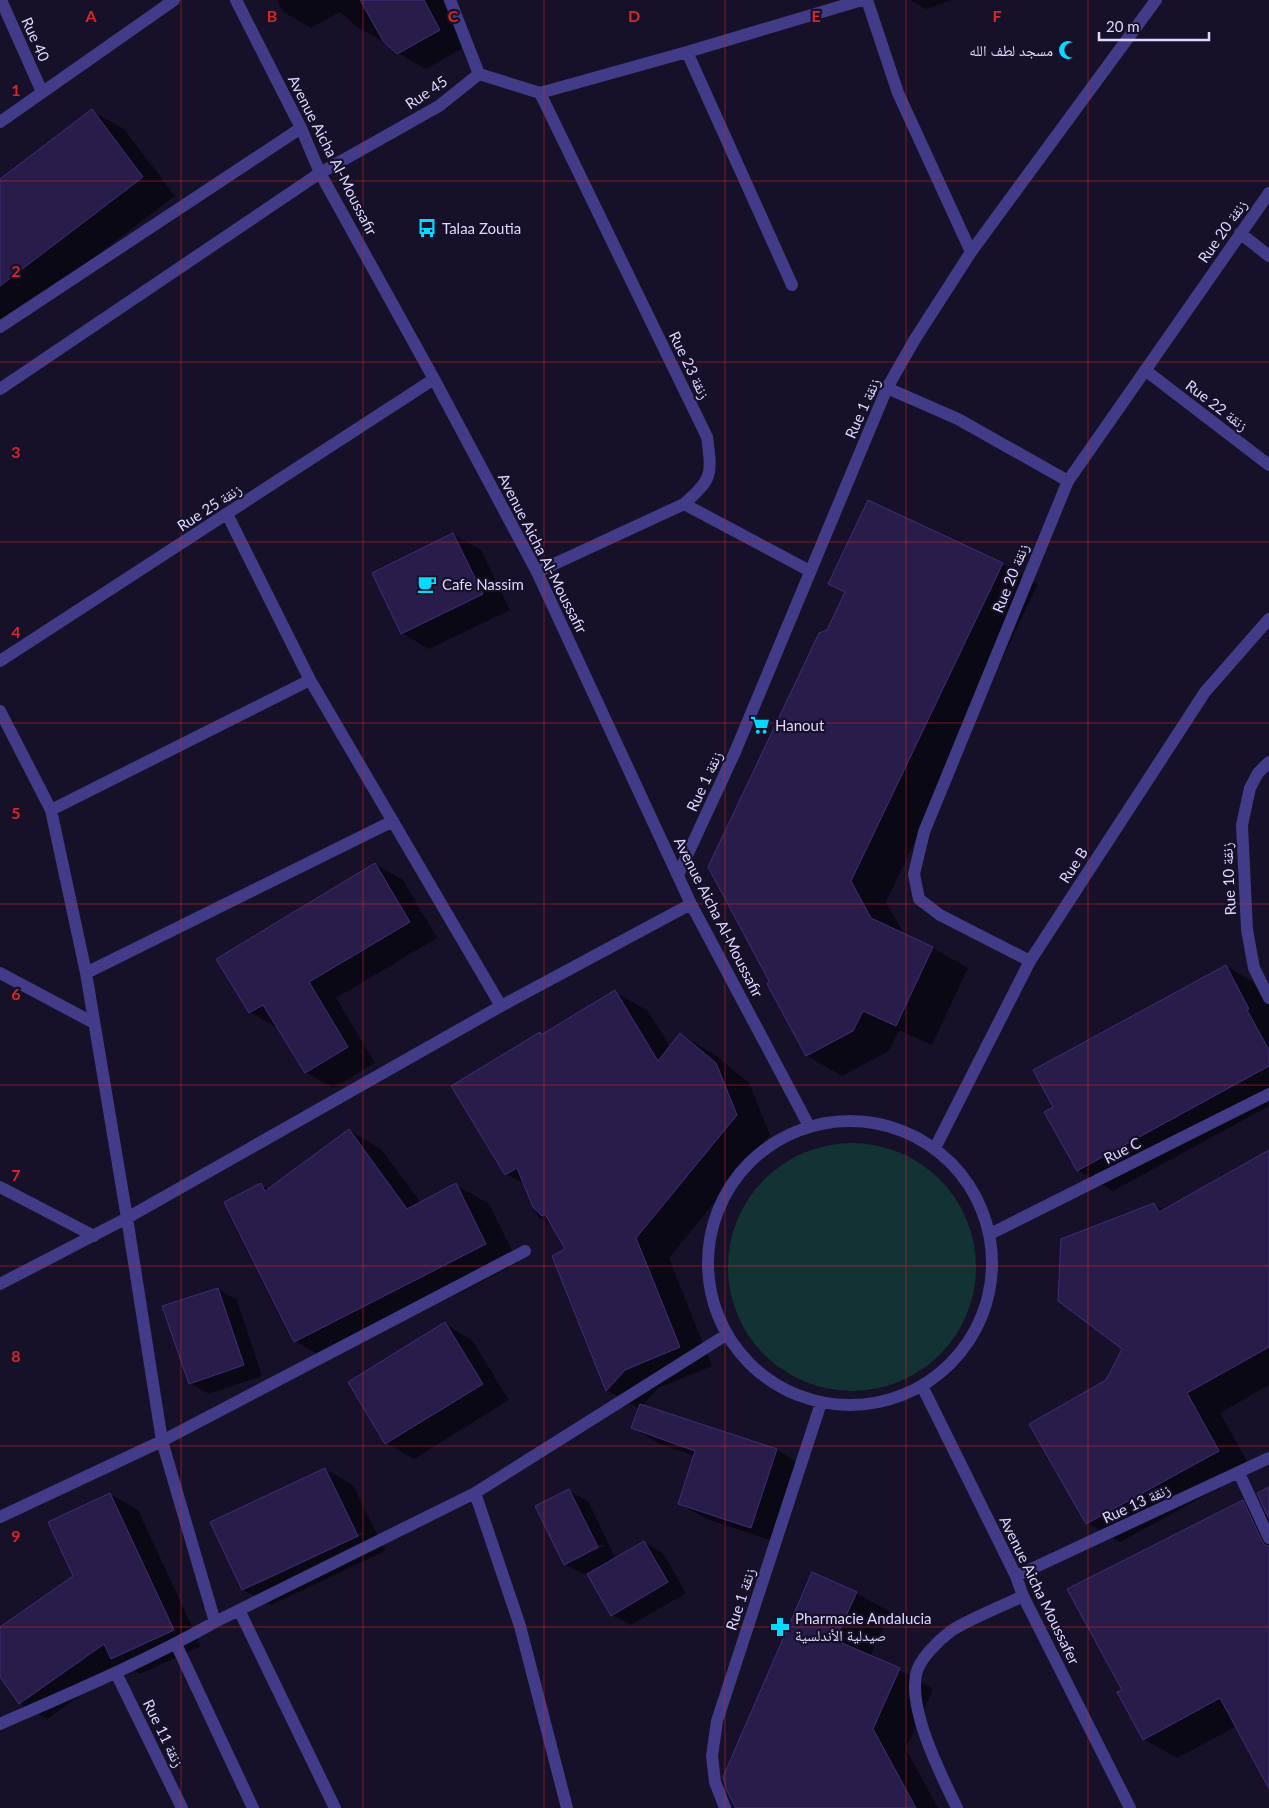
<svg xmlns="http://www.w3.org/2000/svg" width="1269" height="1808" font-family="Lato,'Noto Naskh Arabic',sans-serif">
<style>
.green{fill:#133233}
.shadow{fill:#0007;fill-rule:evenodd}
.building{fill:#281c4a;stroke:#402e76}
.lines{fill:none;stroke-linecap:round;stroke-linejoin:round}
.minor{stroke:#423b88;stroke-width:12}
.grid{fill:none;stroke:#d62828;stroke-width:1;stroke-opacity:0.55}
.labels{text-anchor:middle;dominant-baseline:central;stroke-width:4.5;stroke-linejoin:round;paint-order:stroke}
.street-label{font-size:15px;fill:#ded8ff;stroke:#161029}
.poi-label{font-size:15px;fill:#ded8ff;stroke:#161029;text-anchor:start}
.grid-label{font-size:16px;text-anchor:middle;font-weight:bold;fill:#d62828;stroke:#161029;stroke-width:4.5;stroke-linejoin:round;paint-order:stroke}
</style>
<rect width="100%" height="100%" fill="#161029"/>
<path class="green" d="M728 1267a124 124 0 1 1 248 0a124 124 0 1 1-248 0Z"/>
<path class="shadow" d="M 277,0 L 442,0 L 467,46 L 426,69 L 398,53 L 386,43 L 357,27 L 340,12 L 311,28 L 283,12 Z
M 910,0 L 952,0 L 926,9 Z
M 92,111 L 124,129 L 175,196 L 0,329 L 0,181 Z
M 453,534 L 481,550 L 510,610 L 429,649 L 402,633 Z
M 1002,564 L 1038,584 L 886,902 L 904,934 L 933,948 L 968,968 L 932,1045 L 899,1030 L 889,1051 L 842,1076 L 806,1055 L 770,981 L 828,631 L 846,593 L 830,584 Z
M 375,864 L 403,880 L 437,938 L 336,998 L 375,1063 L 333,1088 L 305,1072 L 278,1028 L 277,1028 L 250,1012 Z
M 1226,966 L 1261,987 L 1269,1001 L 1269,1106 L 1113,1191 L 1078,1170 L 1055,1107 Z
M 615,992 L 648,1011 L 670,1047 L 681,1035 L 714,1054 L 749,1083 L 770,1135 L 669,1258 L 712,1366 L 658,1388 L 642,1406 L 777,1450 L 804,1466 L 779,1543 L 707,1519 L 679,1504 L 695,1456 L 660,1444 L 633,1428 L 640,1409 L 607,1390 L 566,1249 L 553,1226 L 538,1217 L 526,1185 L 506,1174 L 540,1034 L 543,1035 Z
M 349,1130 L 381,1149 L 421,1203 L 456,1185 L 489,1204 L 518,1263 L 327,1360 L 295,1341 L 261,1185 L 269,1189 Z
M 1269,1151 L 1269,1385 L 1220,1413 L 1252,1470 L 1120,1542 L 1087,1523 L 1106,1381 L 1123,1348 L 1154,1204 L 1165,1211 Z
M 218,1289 L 237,1300 L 262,1376 L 209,1394 L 190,1383 Z
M 445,1324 L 472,1340 L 509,1400 L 414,1459 L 386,1443 Z
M 325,1469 L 353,1485 L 385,1551 L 271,1605 L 243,1590 L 212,1523 ZM 363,1532 L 364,1534 L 258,1584 L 258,1582 Z
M 569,1491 L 588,1501 L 616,1559 L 644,1542 L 663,1553 L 686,1593 L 631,1625 L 612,1615 L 588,1572 L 583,1574 L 564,1564 ZM 603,1544 L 604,1546 L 574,1561 L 574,1558 Z
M 110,1494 L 138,1510 L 201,1646 L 140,1674 L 124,1665 L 47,1719 L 20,1703 L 0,1674 L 0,1628 L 75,1577 Z
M 1243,1502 L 1269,1517 L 1269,1786 L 1237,1726 L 1177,1758 L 1144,1739 L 1123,1690 Z
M 856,1593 L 890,1612 L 870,1657 L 899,1670 L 933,1689 L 906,1749 L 938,1808 L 738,1808 Z"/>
<path class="building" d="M 360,0 L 424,0 L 440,30 L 397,54 L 383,41 Z
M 92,109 L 143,177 L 0,286 L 0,179 Z
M 868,500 L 1003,563 L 851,881 L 871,918 L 933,947 L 896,1026 L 863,1011 L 853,1031 L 806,1056 L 767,984 L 769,981 L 708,867 L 819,633 L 827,630 L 845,592 L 828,584 Z
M 453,533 L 483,594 L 401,634 L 372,573 Z
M 375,863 L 410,922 L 309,982 L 348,1047 L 305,1073 L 263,1005 L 249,1013 L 216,959 Z
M 1226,965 L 1249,1009 L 1247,1010 L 1269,1050 L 1269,1066 L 1077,1171 L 1044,1112 L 1053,1107 L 1033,1070 Z
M 615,990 L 658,1061 L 680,1033 L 716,1063 L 737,1115 L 636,1238 L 680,1347 L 625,1370 L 606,1391 L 552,1256 L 565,1249 L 545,1214 L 542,1216 L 533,1207 L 517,1168 L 505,1175 L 451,1086 L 540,1032 L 541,1035 Z
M 349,1129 L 407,1209 L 456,1183 L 486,1244 L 294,1342 L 224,1202 L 261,1183 L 265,1191 Z
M 1269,1150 L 1269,1347 L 1187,1393 L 1219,1451 L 1086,1524 L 1029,1424 L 1106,1380 L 1122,1349 L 1058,1301 L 1061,1239 L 1154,1203 L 1159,1212 Z
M 218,1288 L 244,1365 L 189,1384 L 162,1306 Z
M 445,1322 L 483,1384 L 385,1444 L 348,1382 Z
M 640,1404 L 777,1449 L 751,1528 L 678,1504 L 695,1451 L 631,1428 Z
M 325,1468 L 358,1536 L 242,1590 L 210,1522 Z
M 1269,1487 L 1269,1519 L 1257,1493 Z
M 569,1489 L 598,1547 L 564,1565 L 535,1506 Z
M 110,1493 L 174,1630 L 111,1659 L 104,1644 L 19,1704 L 0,1677 L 0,1627 L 73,1576 L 48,1522 Z
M 1243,1500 L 1262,1541 L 1265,1545 L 1269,1546 L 1269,1789 L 1220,1698 L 1143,1740 L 1117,1692 L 1122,1690 L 1067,1589 Z
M 644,1541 L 668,1582 L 611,1616 L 587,1574 Z
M 812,1572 L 857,1592 L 835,1640 L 900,1668 L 873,1729 L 916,1808 L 736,1808 L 727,1791 L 723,1777 Z"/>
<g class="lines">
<path class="minor" d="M 1,0 L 42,92
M 236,0 L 301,128 L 320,173 L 434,379 L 537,572 L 691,904 L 809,1126
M 867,0 L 898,93 L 971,252
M 687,52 L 792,285
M 479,74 L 540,93 L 687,52 L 862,0
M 0,122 L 174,0
M 1240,233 L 1269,256
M 0,327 L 301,128
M 1145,370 L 1269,465
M 887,388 L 958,419 L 1068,481
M 0,389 L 320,173 L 439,106 L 479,74 L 450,0
M 684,504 L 810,571
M 227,514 L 310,680 L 501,1006
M 537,572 L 684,504 C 713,478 712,475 707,437 L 540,93
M 0,661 L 434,379
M 0,711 L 51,810 L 86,973 L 127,1218 L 162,1441 L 215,1622
M 1269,762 L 1258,773 L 1250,788 L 1242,825 L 1247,930 L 1254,968 L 1269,998
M 51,810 L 310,680
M 678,875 L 735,752 L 887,388 L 915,339 L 971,252 L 1156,0
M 1030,961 L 940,915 L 919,899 L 914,874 L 924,832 L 1068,481 L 1269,193
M 0,973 L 94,1023
M 86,973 L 393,821
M708 1263a142 142 0 1 1 284 0a142 142 0 1 1-284 0Z
M 935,1148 L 1030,961 L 1205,692 L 1269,619
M 0,1187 L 94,1236
M 990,1234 L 1269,1094
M 0,1284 L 127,1218 L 501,1006 L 691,904
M 922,1386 L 1016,1576 L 1023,1596 L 1130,1808
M 1239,1473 L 1269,1538
M 475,1493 L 520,1626 L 567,1808
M 0,1517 L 162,1441 L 525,1251
M 1016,1576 L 1269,1458
M 239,1610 L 335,1808
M 176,1644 L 253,1808
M 116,1673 L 182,1808
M 0,1724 C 73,1692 146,1661 215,1622 L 475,1493 L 726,1335
M 725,1808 L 715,1782 L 712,1756 L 717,1721 L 821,1403
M 957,1808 C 941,1775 909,1712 916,1675 C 918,1660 939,1640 951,1631 C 971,1618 1001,1607 1023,1596"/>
</g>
<path class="grid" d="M 181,0 L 181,1808M 363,0 L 363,1808M 544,0 L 544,1808M 725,0 L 725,1808M 906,0 L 906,1808M 1088,0 L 1088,1808M 0,181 L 1269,181M 0,362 L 1269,362M 0,542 L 1269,542M 0,723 L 1269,723M 0,904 L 1269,904M 0,1085 L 1269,1085M 0,1266 L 1269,1266M 0,1446 L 1269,1446M 0,1627 L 1269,1627"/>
<defs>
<g id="mosque-bare" transform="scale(1.5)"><path d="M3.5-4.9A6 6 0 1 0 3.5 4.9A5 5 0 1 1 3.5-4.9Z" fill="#04d9ff" stroke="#161029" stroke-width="2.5" paint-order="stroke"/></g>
<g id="bus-bare" transform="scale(1.5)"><path d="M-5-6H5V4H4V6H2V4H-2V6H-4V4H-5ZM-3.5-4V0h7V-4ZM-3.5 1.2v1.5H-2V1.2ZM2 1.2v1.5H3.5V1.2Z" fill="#04d9ff" stroke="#161029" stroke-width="2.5" paint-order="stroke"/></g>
<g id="cafe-bare" transform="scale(1.5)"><path d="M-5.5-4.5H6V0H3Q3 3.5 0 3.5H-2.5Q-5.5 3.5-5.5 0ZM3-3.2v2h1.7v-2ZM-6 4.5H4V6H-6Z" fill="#04d9ff" stroke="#161029" stroke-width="2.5" paint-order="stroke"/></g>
<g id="supermarket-bare" transform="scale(1.5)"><path d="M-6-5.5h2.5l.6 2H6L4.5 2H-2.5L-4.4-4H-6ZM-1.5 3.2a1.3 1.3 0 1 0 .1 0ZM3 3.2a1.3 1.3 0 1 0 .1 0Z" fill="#04d9ff" stroke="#161029" stroke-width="2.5" paint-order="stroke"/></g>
<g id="pharmacy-bare" transform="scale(1.5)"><path d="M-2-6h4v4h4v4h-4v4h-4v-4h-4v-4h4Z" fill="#04d9ff" stroke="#161029" stroke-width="2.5" paint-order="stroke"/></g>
</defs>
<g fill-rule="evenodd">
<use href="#mosque-bare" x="1068" y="50"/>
<use href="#bus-bare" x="427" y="228"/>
<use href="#cafe-bare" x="427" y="584"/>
<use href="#supermarket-bare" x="760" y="725"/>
<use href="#pharmacy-bare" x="780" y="1627"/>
</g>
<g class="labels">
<g class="street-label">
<text transform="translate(36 39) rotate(66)">Rue 40</text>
<text transform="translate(426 92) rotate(-34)">Rue 45</text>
<text transform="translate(333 155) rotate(63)">Avenue Aicha Al-Moussafir</text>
<text transform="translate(1222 231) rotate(-55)">Rue 20 زنقة</text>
<text transform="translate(690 365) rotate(64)">Rue 23 زنقة</text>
<text transform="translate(1217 405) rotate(37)">Rue 22 زنقة</text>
<text transform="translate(862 408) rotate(-66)">Rue 1 زنقة</text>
<text transform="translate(209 507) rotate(-33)">Rue 25 زنقة</text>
<text transform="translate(543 553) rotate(63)">Avenue Aicha Al-Moussafir</text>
<text transform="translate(1010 578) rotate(-68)">Rue 20 زنقة</text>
<text transform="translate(704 781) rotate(-65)">Rue 1 زنقة</text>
<text transform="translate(1073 865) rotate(-57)">Rue B</text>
<text transform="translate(1228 879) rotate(-93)">Rue 10 زنقة</text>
<text transform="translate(719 917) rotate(63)">Avenue Aicha Al-Moussafir</text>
<text transform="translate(1122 1150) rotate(-27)">Rue C</text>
<text transform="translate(1136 1503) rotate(-25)">Rue 13 زنقة</text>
<text transform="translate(1040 1590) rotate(64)">Avenue Aicha Moussafer</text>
<text transform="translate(740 1599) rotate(-72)">Rue 1 زنقة</text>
<text transform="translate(164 1733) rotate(64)">Rue 11 زنقة</text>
</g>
<g class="poi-label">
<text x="1053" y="50" text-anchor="end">مسجد لطف الله</text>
<text x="442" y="228">Talaa Zoutia</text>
<text x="442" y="584">Cafe Nassim</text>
<text x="775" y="725">Hanout</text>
<text x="795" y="1618">Pharmacie Andalucia<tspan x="795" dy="17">صيدلية الأندلسية</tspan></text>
</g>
</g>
<g class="grid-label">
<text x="91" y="22">A</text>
<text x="272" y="22">B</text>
<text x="453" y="22">C</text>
<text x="634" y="22">D</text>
<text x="816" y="22">E</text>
<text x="997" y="22">F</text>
<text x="16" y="96">1</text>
<text x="16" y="277">2</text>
<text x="16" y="458">3</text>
<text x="16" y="638">4</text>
<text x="16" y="819">5</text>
<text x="16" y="1000">6</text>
<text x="16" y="1181">7</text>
<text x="16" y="1362">8</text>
<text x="16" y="1542">9</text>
</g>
<path d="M1099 32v8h110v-8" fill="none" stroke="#ded8ff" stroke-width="2.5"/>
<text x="1106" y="32" font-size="15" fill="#ded8ff" stroke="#161029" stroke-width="4" paint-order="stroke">20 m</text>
</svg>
